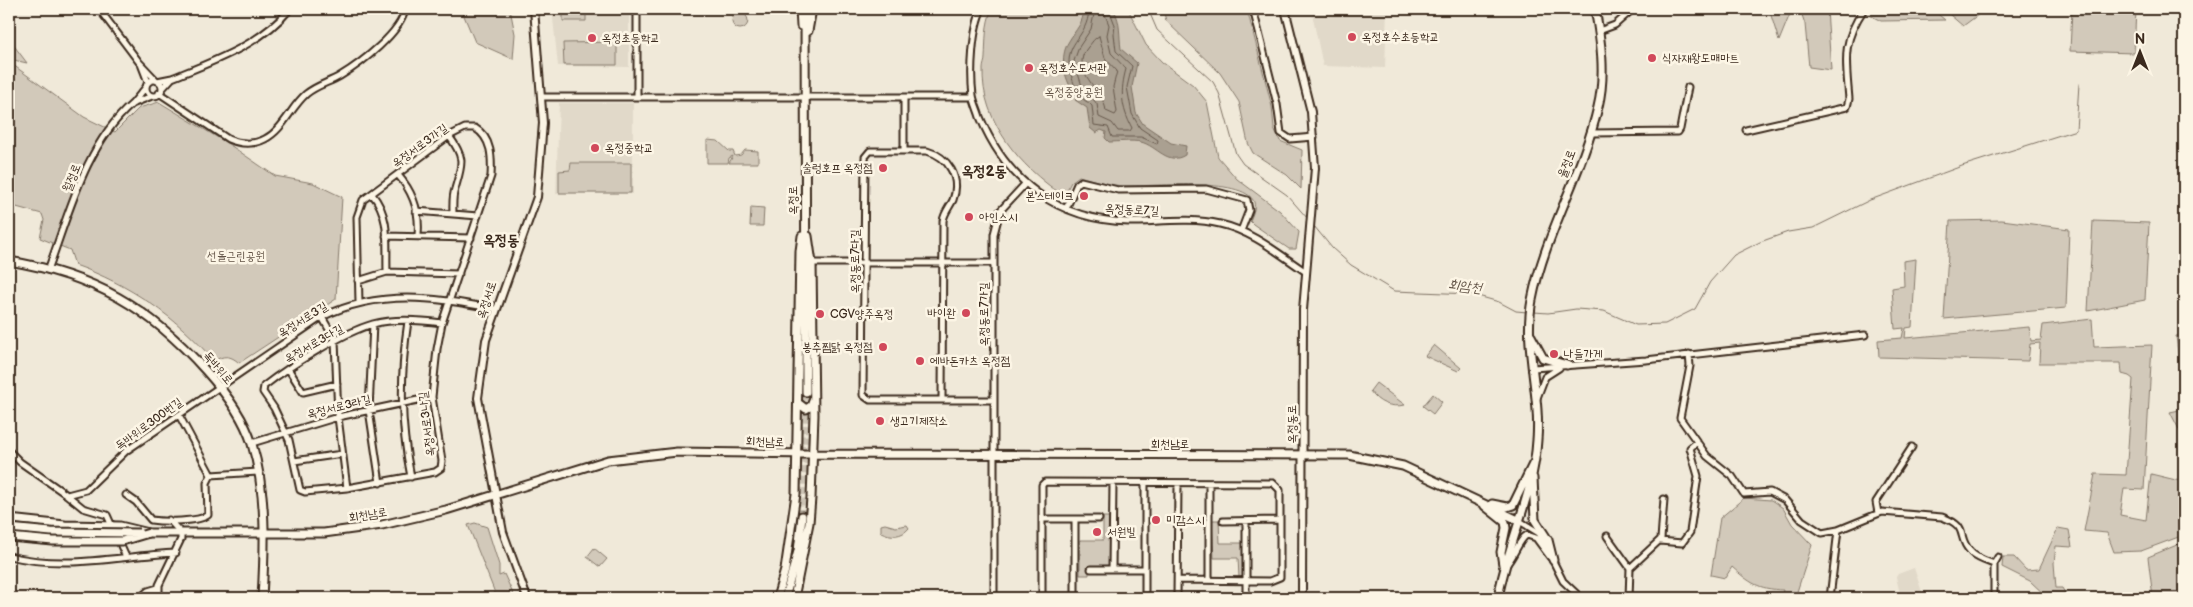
<svg xmlns="http://www.w3.org/2000/svg" width="2193" height="607" font-family="'Balsamiq Sans','Poor Story',sans-serif">
<style>
.built{fill:#e1d9c9}
.green{fill:#d2c9ba;stroke:#867a6c}
.water{fill:#aaa091;stroke:#7e7163}
.lines{fill:none;stroke-linecap:round;stroke-linejoin:round}
.shore{stroke:#67594c;stroke-width:1}
.stream{stroke:#7e7163;stroke-width:1}
.secondary-tunnel{stroke:#ccc3b4;stroke-width:7;stroke-dasharray:7 3.5;stroke-linecap:butt}
.minor-casing{stroke:#3b2a1e;stroke-width:9}
.tertiary-casing{stroke:#3b2a1e;stroke-width:10}
.secondary-casing{stroke:#3b2a1e;stroke-width:11}
.minor{stroke:#fcf5e5;stroke-width:5}
.tertiary{stroke:#fcf5e5;stroke-width:6}
.secondary{stroke:#fcf5e5;stroke-width:7}
.secondary-bridge-casing{stroke:#3b2a1e;stroke-width:11;stroke-linecap:butt}
.secondary-bridge{stroke:#fcf5e5;stroke-width:7}
.poi-dot{fill:#d1495b;stroke:#fcf5e5;stroke-width:2}
.labels{text-anchor:middle;dominant-baseline:central;stroke-width:5;stroke-linejoin:round;paint-order:stroke}
.poi-label{font-size:12px;fill:#3b2a1e;stroke:#fcf5e5;text-anchor:start}
.park-label{font-size:12px;fill:#615245;stroke:#fcf5e5}
.street-label{font-size:12px;fill:#3b2a1e;stroke:#fcf5e5}
.water-label{font-size:14px;font-style:italic;fill:#625346;stroke:#fcf5e5}
.quarter-label{font-size:15px;font-weight:bold;fill:#3b2a1e;stroke:#fcf5e5}
</style>
<rect width="100%" height="100%" fill="#f0e9d9"/>
<filter id="ink" filterUnits="userSpaceOnUse"><feTurbulence type="fractalNoise" baseFrequency=".02" numOctaves="2"/><feDisplacementMap in="SourceGraphic" scale="10" xChannelSelector="R" yChannelSelector="G"/><feConvolveMatrix kernelMatrix="1 2 1 2 8 2 1 2 1" color-interpolation-filters="sRGB"/></filter>
<g filter="url(#ink)">
<path class="built" d="M 552,9 L 629,9 L 629,67 L 558,66 Z
M 1311,9 L 1387,9 L 1385,68 L 1323,66 Z
M 559,103 L 633,103 L 633,194 L 556,194 Z
M 1914,568 L 1924,598 L 1901,598 L 1896,577 L 1898,574 Z"/>
<path class="green" d="M 453,9 L 510,9 L 515,34 L 513,59 L 475,42 L 462,11 Z
M 563,9 L 586,9 L 586,21 L 563,21 Z
M 992,9 L 1128,9 L 1146,45 L 1162,62 L 1193,85 L 1207,102 L 1218,157 L 1237,179 L 1280,211 L 1299,232 L 1296,249 L 1289,249 L 1253,224 L 1250,221 C 1252,215 1256,208 1254,202 C 1244,176 1147,187 1124,186 C 1108,185 1094,180 1079,176 L 1071,182 L 1066,192 L 1061,194 C 1021,167 981,122 983,69 C 983,65 985,62 985,58 C 986,40 985,25 992,9 Z
M 1163,9 L 1247,9 L 1272,107 L 1274,128 L 1280,141 L 1302,150 L 1301,189 L 1287,175 L 1253,153 L 1248,143 L 1239,102 L 1220,73 L 1166,21 Z
M 1769,9 L 1792,9 L 1779,41 Z
M 1800,9 L 1827,9 L 1831,70 L 1809,67 L 1805,24 Z
M 1858,9 L 1932,9 L 1945,20 L 1881,21 Z
M 1943,9 L 1986,9 L 1963,26 Z
M 2072,9 L 2136,9 L 2134,53 L 2070,51 Z
M732 21a8 8 0 1 1 16 0a8 8 0 1 1-16 0Z
M 9,39 L 27,63 L 9,59 Z
M 617,42 L 617,65 L 564,65 L 563,43 Z
M 9,62 L 84,117 L 115,132 L 139,108 L 159,102 L 230,145 L 275,176 L 313,183 L 342,197 L 336,299 L 239,363 C 231,355 223,355 214,361 C 177,317 129,284 75,265 L 70,250 L 40,238 L 44,220 L 42,214 L 9,205 Z
M 707,140 L 718,141 L 729,151 L 733,151 L 735,156 L 741,155 L 745,150 L 758,151 L 758,163 L 729,163 L 733,156 L 729,158 L 728,163 L 707,163 Z
M 571,163 L 631,163 L 631,193 L 559,193 L 559,171 L 570,170 Z
M 751,207 L 764,208 L 763,226 L 750,226 Z
M 2002,220 L 2069,229 L 2066,308 L 1944,319 L 1950,221 Z
M 2093,221 L 2149,223 L 2145,300 L 2088,311 Z
M 1916,259 L 1912,327 L 1906,328 L 1905,338 L 2029,327 L 2031,341 L 2041,340 L 2043,325 L 2092,319 L 2094,347 L 2152,345 L 2144,490 L 2124,489 L 2120,515 L 2146,520 L 2151,474 L 2180,481 L 2184,473 L 2184,535 L 2141,551 L 2114,552 L 2107,533 L 2084,531 L 2095,474 L 2126,475 L 2133,379 L 2129,376 L 2122,374 L 2121,363 L 2039,363 L 2040,343 L 2030,344 L 2028,361 L 1879,357 L 1878,340 L 1902,338 L 1904,328 L 1895,329 L 1892,288 L 1904,286 L 1903,261 Z
M 2184,335 L 2184,404 L 2176,336 Z
M 1434,345 L 1461,368 L 1458,371 L 1425,356 Z
M 1376,383 L 1405,405 C 1390,408 1378,403 1370,391 Z
M 1433,394 L 1442,402 L 1433,414 L 1423,406 Z
M 2184,409 L 2184,439 L 2170,412 Z
M 1744,498 L 1771,500 L 1783,508 L 1792,524 L 1812,545 L 1795,598 L 1781,598 L 1783,590 C 1758,589 1750,583 1732,567 L 1725,578 L 1711,575 L 1720,518 Z
M 1103,517 L 1109,517 L 1109,566 L 1089,566 L 1089,575 L 1080,575 L 1080,540 L 1103,540 Z
M 1212,520 L 1219,520 L 1220,543 L 1243,543 L 1243,578 L 1239,577 L 1238,558 L 1214,558 Z
M 475,523 L 487,527 L 499,565 L 499,576 L 504,574 L 515,598 L 497,598 L 468,525 Z
M 885,524 L 896,527 L 907,525 L 909,528 C 902,537 891,537 881,532 L 881,525 Z
M 2058,528 L 2069,530 L 2072,547 L 2056,546 L 2054,563 L 2056,588 L 2062,588 L 2068,598 L 2048,598 L 2030,581 L 2002,567 L 2003,557 L 2014,557 L 2026,570 L 2039,569 Z
M 2184,542 L 2184,598 L 2153,598 L 2148,557 Z
M 594,548 L 607,559 L 600,567 L 587,557 Z"/>
<path class="water" d="M 1084,9 L 1114,10 C 1121,23 1119,35 1121,49 L 1137,63 L 1132,87 L 1136,113 L 1143,124 L 1171,143 L 1186,146 L 1185,155 C 1168,166 1157,146 1141,142 C 1131,140 1119,142 1109,142 L 1105,138 L 1106,132 L 1101,130 L 1096,133 L 1090,128 L 1087,108 L 1075,100 L 1077,97 C 1065,82 1058,58 1069,41 C 1076,29 1083,24 1084,9 Z"/>
<g class="lines">
<path class="shore" d="M 1089,9 C 1088,41 1060,41 1072,78 C 1074,84 1078,95 1083,99 C 1086,102 1089,102 1092,106 L 1094,125 L 1108,127 L 1112,137 L 1141,137 L 1157,144 L 1158,140 L 1140,128 L 1132,114 L 1127,87 L 1132,66 L 1116,51 L 1114,34 L 1115,25 L 1109,9
M 1095,9 L 1091,29 L 1079,47 L 1074,61 L 1082,86 L 1097,104 L 1099,117 L 1112,123 L 1118,131 L 1130,131 L 1132,128 C 1121,107 1120,91 1126,69 L 1111,53 L 1107,35 L 1109,25 L 1103,9
M 1099,36 L 1105,58 L 1117,71 L 1113,87 L 1117,112 L 1115,115 L 1106,111 C 1104,89 1068,71 1088,47 C 1092,43 1094,38 1099,36 Z"/>
<path class="stream" d="M 1148,9 L 1157,30 L 1213,82 L 1219,93 L 1236,154 L 1243,164 L 1287,195 L 1308,219
M 1314,226 L 1332,248 L 1351,265 L 1394,291 L 1471,294 L 1499,302 L 1516,311 L 1527,312
M 1534,312 L 1548,313 L 1576,309 L 1604,311 L 1636,325 L 1665,324 L 1695,309 L 1710,282 L 1734,255 L 1760,242 L 1788,232 L 1813,228 L 1870,200 L 1962,166 L 2076,130 L 2079,84"/>
<path class="secondary-tunnel" d="M 802,516 L 806,392"/>
<g class="minor-casing">
<path id="minor" d="M 99,9 L 139,62 L 157,81 L 172,78 L 162,89
M 982,9 C 972,29 970,73 973,95 C 974,102 978,110 980,117 C 1007,182 1058,220 1129,222 C 1159,222 1190,217 1220,224 C 1252,231 1279,254 1306,272
M 1253,9 L 1277,104 L 1281,133 L 1290,139 L 1314,137
M 1599,31 L 1615,25 L 1633,9
M 141,64 L 148,82
M 172,78 C 214,61 260,45 290,9
M146 88a8 8 0 1 1 16 0a8 8 0 1 1-16 0Z
M 146,87 L 132,104 L 152,96
M 159,93 L 228,139 C 240,144 253,145 265,139 C 283,130 291,107 306,94 C 317,85 328,83 340,76 C 360,64 402,32 405,9
M 543,97 L 973,97
M 637,97 L 637,9
M 1746,130 L 1847,107 L 1849,99 C 1846,61 1841,43 1864,9
M 1591,133 L 1678,132 L 1680,129 L 1688,87
M 449,136 C 466,159 462,164 455,189 C 452,197 453,206 453,214
M 904,150 L 904,97
M 398,175 C 413,192 420,213 418,235
M 1066,209 L 1077,184 L 1081,181 L 1118,190 L 1206,189 L 1247,200 L 1249,210 L 1241,231
M 416,211 L 478,216
M 386,236 L 471,238
M 812,263 L 994,263
M 48,270 C 69,214 85,145 132,104
M 387,272 L 459,274
M 358,281 L 387,272 C 386,244 391,217 372,194
M 359,303 L 357,217 L 363,200 L 449,136 L 465,128 L 475,128 C 492,138 492,158 491,176 L 442,323 L 437,349 L 432,397 L 442,461 L 441,468 L 435,472 L 347,488 L 305,492 L 300,490 L 289,440 L 274,408 L 263,392 L 264,386 C 288,367 344,332 373,324 C 394,318 420,320 442,323
M 322,317 L 335,340 L 338,417 L 347,488
M 408,321 C 400,375 400,423 411,477
M 373,324 L 369,410 L 380,483
M 1689,354 L 1690,366 L 1680,418 L 1707,456 L 1732,476 L 1744,494 L 1770,492 L 1785,500 L 1802,520 L 1822,533 L 1838,530
M 1533,368 L 1646,360 L 1865,335
M 289,370 L 303,392 L 337,384
M 1537,398 L 1545,377 L 1559,368
M 942,400 L 943,221 C 944,213 949,208 953,200 C 961,178 949,157 927,151 L 870,151 L 865,157 L 863,395 L 870,400 L 994,400
M 179,415 L 211,475 L 258,472
M 252,443 L 338,417 L 432,397
M 9,451 L 20,462 L 67,495 L 86,490 L 126,451 L 322,317 C 379,289 436,297 495,309
M 294,461 L 342,454
M 1145,484 L 1145,598
M 1209,484 L 1209,580
M 67,495 L 83,508 L 107,515 L 126,557
M 126,495 L 136,502 L 151,520 C 164,522 199,522 208,515 L 207,483 L 211,475
M 1878,513 L 1876,502 L 1912,447
M 1042,519 L 1099,519
M 1075,519 L 1075,598
M 1518,520 L 1539,533 L 1547,547
M 1223,521 L 1280,520
M 1246,521 L 1246,598
M 1607,536 L 1630,568 L 1629,598
M 1660,541 L 1682,543 L 1690,532 L 1698,476 L 1690,448 L 1697,442
M 9,556 C 67,570 117,556 176,553
M 1551,557 L 1563,581 L 1581,598
M 1506,565 C 1514,557 1519,539 1527,535 L 1536,538 L 1550,557
M 1630,568 L 1661,539 L 1664,499
M 1091,569 L 1145,569
M 1112,569 L 1113,483
M 140,598 L 148,591 L 158,588
M 159,598 L 159,585 L 181,539 L 181,533 L 169,520
M 994,598 L 994,234 L 1000,211 L 1025,184
M 1042,598 L 1042,485 L 1045,482 L 1273,483 L 1280,490 L 1280,577 L 1270,581 L 1178,580
M 1177,598 L 1178,484
M 1830,598 L 1838,530 L 1882,512 L 1942,517 C 1970,527 1956,536 1970,551 C 1975,558 1986,561 1994,564
M 1994,598 L 1994,564 L 1998,557"/>
</g>
<g class="tertiary-casing">
<path id="tertiary" d="M 1285,9 L 1311,112 L 1315,168 L 1303,310 L 1302,598
M 527,598 L 503,532 L 478,398 L 486,340 L 537,197 L 543,123 L 534,9"/>
</g>
<g class="secondary-casing">
<path id="secondary" d="M 800,9 L 801,26
M 805,9 L 806,392
M 808,31 L 812,9
M 9,261 C 94,275 149,307 206,371 C 224,391 244,418 252,444 C 267,493 265,547 262,598
M 1531,336 L 1543,358 L 1567,365
M 798,403 L 806,409 L 811,406 L 813,401
M 1533,478 L 1535,520 L 1548,540 L 1553,560
M 1492,504 L 1507,507 L 1513,505 L 1533,464
M 1485,506 L 1505,522 L 1506,528 L 1501,552 L 1503,565
M 9,519 L 65,525 L 120,526 L 149,533 L 324,533 L 382,525 L 446,510 L 608,460 L 677,452 L 813,454 L 1349,455 L 1403,466 L 1518,520
M 777,598 L 785,570 L 796,494 L 800,251 L 802,236
M 785,598 L 798,551 L 802,516
M 794,598 L 809,523 L 811,498 L 814,415 L 812,263 L 808,236
M 1498,598 C 1507,545 1534,494 1537,440 C 1541,394 1523,347 1532,300 C 1545,233 1583,173 1598,107 C 1606,75 1601,40 1595,9"/>
</g>
<use href="#minor" class="minor"/>
<use href="#tertiary" class="tertiary"/>
<use href="#secondary" class="secondary"/>
<g class="secondary-bridge-casing">
<path id="secondary-bridge" d="M 9,528 L 51,532 L 139,533
M 9,537 L 53,541 L 122,541 L 149,533"/>
</g>
<use href="#secondary-bridge" class="secondary-bridge"/>
</g>
</g>
<g class="poi-dot">
<circle cx="1352" cy="37" r="5"/>
<circle cx="592" cy="38" r="5"/>
<circle cx="1652" cy="58" r="5"/>
<circle cx="1029" cy="68" r="5"/>
<circle cx="595" cy="148" r="5"/>
<circle cx="883" cy="168" r="5"/>
<circle cx="1084" cy="196" r="5"/>
<circle cx="969" cy="217" r="5"/>
<circle cx="966" cy="313" r="5"/>
<circle cx="820" cy="314" r="5"/>
<circle cx="883" cy="347" r="5"/>
<circle cx="1554" cy="354" r="5"/>
<circle cx="920" cy="361" r="5"/>
<circle cx="880" cy="421" r="5"/>
<circle cx="1156" cy="520" r="5"/>
<circle cx="1097" cy="532" r="5"/>
</g>
<g class="labels">
<g class="poi-label">
<text x="1362" y="37">옥정호수초등학교</text>
<text x="602" y="38">옥정초등학교</text>
<text x="1662" y="58">식자재왕도매마트</text>
<text x="1039" y="68">옥정호수도서관</text>
<text x="605" y="148">옥정중학교</text>
<text x="873" y="168" text-anchor="end">술렁호프 옥정점</text>
<text x="1074" y="196" text-anchor="end">본스테이크</text>
<text x="979" y="217">아인스시</text>
<text x="956" y="313" text-anchor="end">바이완</text>
<text x="830" y="314">CGV양주옥정</text>
<text x="873" y="347" text-anchor="end">봉추찜닭 옥정점</text>
<text x="1564" y="354">나들가게</text>
<text x="930" y="361">에바돈카츠 옥정점</text>
<text x="890" y="421">생고기제작소</text>
<text x="1166" y="520">미감스시</text>
<text x="1107" y="532">서원빌</text>
</g>
<g class="park-label">
<text x="1074" y="92">옥정중앙공원</text>
<text x="236" y="256">선돌근린공원</text>
</g>
<g class="street-label">
<text transform="translate(420 146) rotate(-36)">옥정서로3가길</text>
<text transform="translate(1567 164) rotate(-69)">율정로</text>
<text transform="translate(72 178) rotate(-68)">월정로</text>
<text transform="translate(793 200) rotate(-90)">옥정로</text>
<text transform="translate(1132 210) rotate(3)">옥정동로7길</text>
<text transform="translate(855 261) rotate(-90)">옥정동로7다길</text>
<text transform="translate(487 300) rotate(-72)">옥정서로</text>
<text transform="translate(984 314) rotate(-90)">옥정동로7가길</text>
<text transform="translate(303 320) rotate(-32)">옥정서로3길</text>
<text transform="translate(314 344) rotate(-30)">옥정서로3다길</text>
<text transform="translate(218 368) rotate(50)">독바위로</text>
<text transform="translate(339 407) rotate(-14)">옥정서로3라길</text>
<text transform="translate(149 424) rotate(-36)">독바위로300번길</text>
<text transform="translate(427 424) rotate(-97)">옥정서로3나길</text>
<text transform="translate(1292 424) rotate(-90)">옥정동로</text>
<text transform="translate(765 442) rotate(2)">회천남로</text>
<text x="1170" y="444">회천남로</text>
<text transform="translate(368 515) rotate(-9)">회천남로</text>
</g>
<g class="water-label">
<text transform="translate(1465 286) rotate(7)">회암천</text>
</g>
<g class="quarter-label">
<text x="984" y="171">옥정2동</text>
<text x="501" y="240">옥정동</text>
</g>
</g>
<rect width="2193" height="607" fill="none" stroke="#fcf5e5" stroke-width="30"/>
<rect x="15" y="15" width="2163" height="577" fill="none" stroke="#3b2a1e" stroke-width="2" filter="url(#ink)"/>
<g transform="translate(2140 52)" stroke="#fcf5e5" stroke-width="4" paint-order="stroke">
<path d="M0-4L9 19L0 12L-9 19Z" fill="#3b2a1e"/>
<text y="-8" font-size="14" font-weight="bold" text-anchor="middle" fill="#3b2a1e">N</text>
</g>
</svg>
